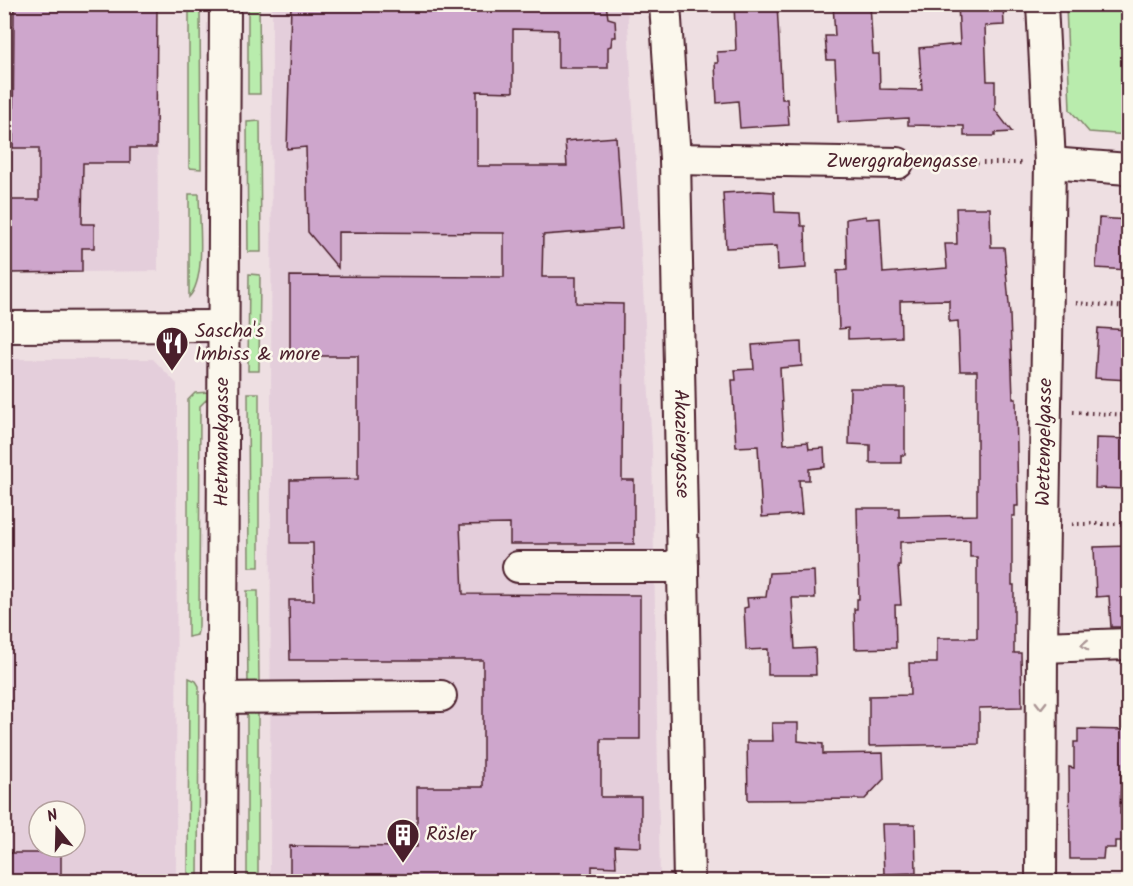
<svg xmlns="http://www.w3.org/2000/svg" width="1133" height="886" font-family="Kalam,sans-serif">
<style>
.built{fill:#e4cedb;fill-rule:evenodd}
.green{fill:#b9ecad;stroke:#82866c;stroke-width:1.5}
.building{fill:#cea6cc;stroke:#4a1f2b;stroke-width:1.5}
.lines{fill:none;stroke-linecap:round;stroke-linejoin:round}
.minor-casing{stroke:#4a1f2b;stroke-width:34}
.path{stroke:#4a1f2b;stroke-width:4;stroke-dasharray:1.5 4.5;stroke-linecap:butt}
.minor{stroke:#fbf7ec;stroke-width:30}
.oneway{stroke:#ab9695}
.labels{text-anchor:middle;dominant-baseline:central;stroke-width:5;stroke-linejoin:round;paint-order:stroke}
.street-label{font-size:20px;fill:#4a1f2b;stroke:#fbf7ec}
.poi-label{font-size:20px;fill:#4a1f2b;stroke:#fbf7ec;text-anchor:start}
</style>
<rect width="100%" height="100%" fill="#eedfe2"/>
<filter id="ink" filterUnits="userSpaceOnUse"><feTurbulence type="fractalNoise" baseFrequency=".0167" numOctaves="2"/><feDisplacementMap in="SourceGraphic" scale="12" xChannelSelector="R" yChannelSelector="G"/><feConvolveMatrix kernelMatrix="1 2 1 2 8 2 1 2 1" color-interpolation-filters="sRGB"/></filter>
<g filter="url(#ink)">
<path class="built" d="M 5,5 L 157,5 L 158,271 L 5,273 Z
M 272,5 L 627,5 L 652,448 L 660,881 L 270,882 Z
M 5,359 L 153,359 L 177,384 L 176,881 L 5,882 ZM 39,811 L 75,811 L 75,847 L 39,847 Z"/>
<path class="green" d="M 189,5 L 200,5 L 201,169 L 189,168 Z
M 248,5 L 259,5 L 260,94 L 248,94 Z
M 1066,5 L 1128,5 L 1128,135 L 1089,132 L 1070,110 Z
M 260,121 L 261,252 L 248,252 L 247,122 Z
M 189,194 L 199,194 C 199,220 207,278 189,297 Z
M 249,274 L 260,275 L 259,371 L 248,371 Z
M 209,392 L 209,397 L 200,406 L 199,627 L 197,635 L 188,637 L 188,400 L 195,393 Z
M 248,393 L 259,393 L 259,567 L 249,567 Z
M 247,591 L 258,591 L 259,686 L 248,686 Z
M 189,678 L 196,681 L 199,686 L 198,882 L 188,881 Z
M 247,710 L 258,710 L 258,881 L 247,881 Z"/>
<path class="building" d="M 14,4 L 157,4 L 156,148 L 130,148 L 130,163 L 83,163 L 82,224 L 94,224 L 94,248 L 82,248 L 82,272 L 8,273 L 9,200 L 39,200 L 39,148 L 13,148 Z
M 291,4 L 606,4 L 608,18 L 615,20 L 616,37 L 612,37 L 611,46 L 608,47 L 608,68 L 558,68 L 558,30 L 513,29 L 513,92 L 477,91 L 477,166 L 567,166 L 565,141 L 616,137 L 622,229 L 543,235 L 542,277 L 576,277 L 576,303 L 623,304 L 622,480 L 634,480 L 634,544 L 510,544 L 510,524 L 460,525 L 463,594 L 640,595 L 640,739 L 601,739 L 601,797 L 641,797 L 641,847 L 615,846 L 616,867 L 592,866 L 592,882 L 290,882 L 290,846 L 417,847 L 417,787 L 483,787 L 483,660 L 290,660 L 289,600 L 314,600 L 313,543 L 290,543 L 290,480 L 358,479 L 358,356 L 290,356 L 290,276 L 504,277 L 504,233 L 338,232 L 338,268 L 308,232 L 306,147 L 287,149 Z
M 734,4 L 777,4 L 782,99 L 787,99 L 789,125 L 740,128 L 738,101 L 717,103 L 715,63 L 718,63 L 717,52 L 736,51 Z
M 833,4 L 870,4 L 873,54 L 879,54 L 880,89 L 922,90 L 919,48 L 960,44 L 958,4 L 1003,4 L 1004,25 L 985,26 L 987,81 L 995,81 L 995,110 L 1012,132 L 995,133 L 995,136 L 964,136 L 964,126 L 908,125 L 908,118 L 838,122 L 835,60 L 827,60 L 825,36 L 835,36 Z
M 759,191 L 774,192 L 775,212 L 800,213 L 801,226 L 805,226 L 806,268 L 778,270 L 777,246 L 726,248 L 723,193 Z
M 956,208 L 990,208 L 991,247 L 1004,247 L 1010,315 L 1013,399 L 1016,399 L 1018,506 L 1015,506 L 1015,516 L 1012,516 L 1012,585 L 1014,585 L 1014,653 L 1021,653 L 1022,707 L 979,708 L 979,744 L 869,746 L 869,696 L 910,695 L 909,663 L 937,663 L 937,638 L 977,638 L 977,557 L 970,557 L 970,540 L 900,542 L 900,565 L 898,565 L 901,605 L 895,605 L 896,648 L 855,649 L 854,609 L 857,609 L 857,599 L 859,599 L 857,508 L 899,508 L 899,517 L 977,515 L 977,371 L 960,371 L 958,321 L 949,322 L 949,300 L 900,301 L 901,337 L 848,339 L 848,328 L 839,329 L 837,271 L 847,270 L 846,219 L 866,216 L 866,219 L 880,218 L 883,273 L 947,268 L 945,244 L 957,244 Z
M 1099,218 L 1128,220 L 1128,270 L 1096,268 Z
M 1098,328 L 1128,330 L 1128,380 L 1095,378 Z
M 801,342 L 802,366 L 780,368 L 784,444 L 808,442 L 809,449 L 824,448 L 825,467 L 809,469 L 809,480 L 799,480 L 802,514 L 762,517 L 758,446 L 736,447 L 732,380 L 736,380 L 735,370 L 754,369 L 752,345 Z
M 850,388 L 905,388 L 905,455 L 901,455 L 901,463 L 870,463 L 870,445 L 849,444 Z
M 1096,438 L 1128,439 L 1128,489 L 1095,488 Z
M 1128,546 L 1128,627 L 1111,627 L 1109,596 L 1096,597 L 1094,547 Z
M 814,571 L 815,598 L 792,598 L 795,649 L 815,648 L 816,675 L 768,675 L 768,649 L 746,650 L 744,608 L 748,607 L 747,598 L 766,597 L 769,573 Z
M 772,723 L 798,723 L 798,741 L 823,744 L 823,754 L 883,753 L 884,779 L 865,799 L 748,800 L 747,741 L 773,741 Z
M 1078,729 L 1128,730 L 1128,773 L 1121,773 L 1120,814 L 1128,814 L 1128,841 L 1115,841 L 1115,848 L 1104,848 L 1103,859 L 1070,859 L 1069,767 L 1074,768 L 1074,742 L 1078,742 Z
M 882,824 L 915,824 L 916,873 L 884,874 Z
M 4,853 L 61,853 L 61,882 L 4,882 Z"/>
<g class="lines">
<g class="minor-casing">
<g id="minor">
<path id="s1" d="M 665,4 L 675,159 L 689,882"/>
<path d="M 675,159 L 898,163"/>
<path d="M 1050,163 L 1128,169"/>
<path d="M 4,327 L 223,326"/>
<path d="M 518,567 L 683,567"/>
<path d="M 1042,647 L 1128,644"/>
<path d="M 221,698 L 441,696"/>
<path id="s2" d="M 221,882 L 225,4"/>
<path id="s3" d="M 1041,882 L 1042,647 L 1050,163 L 1042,4"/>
</g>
</g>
<path class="path" d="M 923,163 L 1023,163
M 1076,303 L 1128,307
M 1073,412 L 1128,415
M 1072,524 L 1128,524"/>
<use href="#minor" class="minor"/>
</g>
<defs><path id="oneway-chevron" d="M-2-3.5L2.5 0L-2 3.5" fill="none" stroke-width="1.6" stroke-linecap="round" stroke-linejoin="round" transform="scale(1.5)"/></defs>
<g class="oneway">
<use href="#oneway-chevron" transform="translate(1085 645) rotate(178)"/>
<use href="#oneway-chevron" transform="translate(1041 705) rotate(90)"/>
</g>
</g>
<defs>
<g id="restaurant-pin" transform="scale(1.725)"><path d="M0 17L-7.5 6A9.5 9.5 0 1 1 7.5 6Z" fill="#4a1f2b" stroke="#fbf7ec"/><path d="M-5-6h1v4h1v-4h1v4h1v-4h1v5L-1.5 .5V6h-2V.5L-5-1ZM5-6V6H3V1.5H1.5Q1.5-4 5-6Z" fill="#fff"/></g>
<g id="building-pin" transform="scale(1.725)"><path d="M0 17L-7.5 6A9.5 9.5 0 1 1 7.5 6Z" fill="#4a1f2b" stroke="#fbf7ec"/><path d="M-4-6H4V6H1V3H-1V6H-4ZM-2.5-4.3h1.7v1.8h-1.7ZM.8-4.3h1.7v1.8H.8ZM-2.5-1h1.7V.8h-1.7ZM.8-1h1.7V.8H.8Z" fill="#fff"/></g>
</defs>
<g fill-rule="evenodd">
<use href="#restaurant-pin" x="172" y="343"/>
<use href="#building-pin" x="403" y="835"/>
</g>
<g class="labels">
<g class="street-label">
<text x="902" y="162">Zwerggrabengasse</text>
<text stroke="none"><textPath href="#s2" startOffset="440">Hetmanekgasse</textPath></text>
<text stroke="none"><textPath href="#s1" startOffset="440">Akaziengasse</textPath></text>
<text stroke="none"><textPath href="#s3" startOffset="440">Wettengelgasse</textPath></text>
</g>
<g class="poi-label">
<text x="195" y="332">Sascha's<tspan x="195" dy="23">Imbiss &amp; more</tspan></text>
<text x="426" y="835">Rösler</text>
</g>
</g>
<rect width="1133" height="886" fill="none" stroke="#fbf7ec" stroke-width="24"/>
<rect x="12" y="12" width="1109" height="862" fill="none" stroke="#4a1f2b" stroke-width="2" filter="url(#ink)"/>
<g transform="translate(57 829) rotate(341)"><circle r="28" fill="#fbf7ec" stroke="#b4a19f" stroke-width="1.5"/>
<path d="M0-4.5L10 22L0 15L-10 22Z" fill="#4a1f2b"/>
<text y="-9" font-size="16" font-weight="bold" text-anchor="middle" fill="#4a1f2b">N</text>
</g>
</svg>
